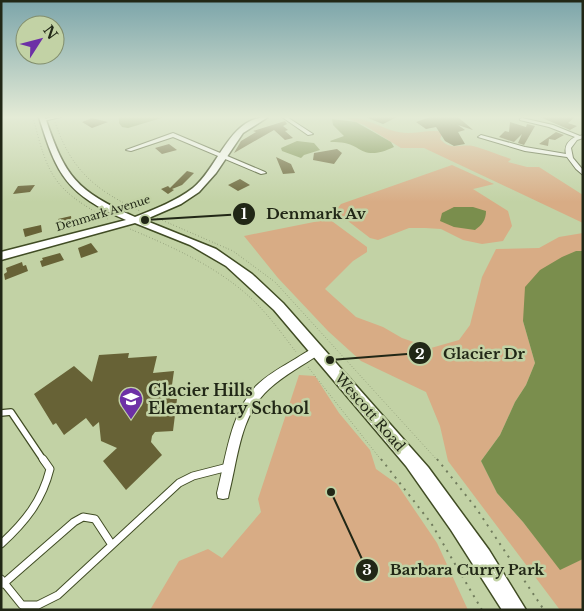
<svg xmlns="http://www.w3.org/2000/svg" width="584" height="611" font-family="'Libre Baskerville',serif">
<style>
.green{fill:#d8ac85}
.water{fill:#7a8e4d}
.building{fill:#676236}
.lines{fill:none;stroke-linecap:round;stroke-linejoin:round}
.lane-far1-casing{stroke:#404c24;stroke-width:8}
.lane-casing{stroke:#404c24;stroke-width:9}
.street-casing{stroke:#404c24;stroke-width:2}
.secondary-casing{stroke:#404c24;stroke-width:3}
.path-far1{stroke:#717c5d;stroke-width:1;stroke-dasharray:0.5 2.5;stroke-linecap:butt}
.path{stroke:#717c5d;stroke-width:2;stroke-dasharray:2 5.5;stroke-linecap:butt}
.lane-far1{stroke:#fff;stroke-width:5.5}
.lane{stroke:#fff;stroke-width:7}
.street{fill:#fff;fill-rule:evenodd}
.secondary{fill:#fff;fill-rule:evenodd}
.labels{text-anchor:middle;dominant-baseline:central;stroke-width:5;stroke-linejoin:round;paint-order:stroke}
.far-street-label{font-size:11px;fill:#212716;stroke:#c2d2a5}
.street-label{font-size:14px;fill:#212716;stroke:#c2d2a5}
.near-poi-label{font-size:16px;font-weight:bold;fill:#212716;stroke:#c2d2a5;text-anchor:start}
.leader{fill:none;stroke:#212716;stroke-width:2}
.callout-dot{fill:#212716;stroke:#c2d2a5;stroke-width:2}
.mark-label{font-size:15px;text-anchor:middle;font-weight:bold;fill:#fff}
.callout-label{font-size:15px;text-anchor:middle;font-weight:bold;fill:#212716;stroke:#c2d2a5;stroke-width:5;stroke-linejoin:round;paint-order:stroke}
</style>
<rect width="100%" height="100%" fill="#c2d2a5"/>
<path class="green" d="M 343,117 C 366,115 385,133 408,133 C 420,133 432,129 443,132 L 440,139 C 451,151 459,144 473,146 C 485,149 499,155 511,159 L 508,162 L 527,167 L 539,167 L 583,195 L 583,223 L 424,148 L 401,148 L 364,125 Z
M 452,165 L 494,184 L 473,189 L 508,211 L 512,226 L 503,241 L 482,244 L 463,240 L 441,229 L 425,228 L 409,228 L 378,240 L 370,238 L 335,211 L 341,204 Z
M 329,219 L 367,247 L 367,252 L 353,261 L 325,289 L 356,317 L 383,327 L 402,338 L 431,348 L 459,340 L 470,325 L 482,277 L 496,249 L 539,248 L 559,237 L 583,233 L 583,251 L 576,251 L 523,321 L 535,363 L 526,385 L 515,402 L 500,435 L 481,461 L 497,493 L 523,522 L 560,569 L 583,559 L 583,610 L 560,610 L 448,461 L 440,426 L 426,392 L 361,361 L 328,331 L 278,278 L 244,236 Z
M 299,375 L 315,376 L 339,413 L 370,450 L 376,469 L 397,484 L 437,543 L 468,610 L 150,610 L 179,561 L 208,549 L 222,558 L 261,512 L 258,499 Z"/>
<path class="water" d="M 119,117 L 165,117 L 128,128 L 122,127 L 119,123 Z
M 332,119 L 356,122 L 391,142 L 394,147 C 358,164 364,140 331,142 L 330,141 L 344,136 L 333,125 Z
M 297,141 L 314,143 L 320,150 L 304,155 L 301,158 L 282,151 L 281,148 Z
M 454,207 L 473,207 L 486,211 C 486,220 482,225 475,230 L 454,227 L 440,221 L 442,213 Z
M 576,251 L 583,251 L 583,559 L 560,570 L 523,522 L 497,493 L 481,461 L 500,435 L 515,402 L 526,385 L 535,363 L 523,321 L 525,287 L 540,270 L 562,257 Z"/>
<path class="building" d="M 365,117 L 397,117 L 383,124 Z
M 430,117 L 458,117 L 473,130 L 458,125 L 465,130 L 458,132 L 465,144 L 454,146 L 445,141 L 436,127 L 426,129 L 416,122 Z
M 540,117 L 575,117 L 568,123 L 577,126 L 570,130 Z
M 92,118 L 108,122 L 92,128 L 82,122 Z
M 285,121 L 287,124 L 283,126 L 288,130 L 285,131 L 293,138 L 285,140 L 274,130 L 234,153 L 241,141 L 256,132 L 253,131 Z
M 510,122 L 526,127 L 527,124 L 535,126 L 524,145 L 518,143 L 522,134 L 514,142 L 499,137 L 505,131 L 509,132 Z
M 556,132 L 564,135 L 555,140 L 549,139 L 548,146 L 539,144 Z
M 169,144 L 177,150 L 162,154 L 155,148 Z
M 337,149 L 342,153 L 334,164 L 313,160 L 314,153 Z
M 276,157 L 291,164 L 295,173 L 283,174 Z
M 187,171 L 194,173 L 182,185 L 172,189 L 174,190 L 168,194 L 161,189 L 168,186 L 170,188 Z
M 240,179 L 250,185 L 238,191 L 228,185 Z
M 35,185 L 30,192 L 13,194 L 18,186 Z
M 71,216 L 72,225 L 59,228 L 58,219 Z
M 41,225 L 42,232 L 25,237 L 23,229 Z
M 91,243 L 98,252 L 81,258 L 78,248 Z
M 60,253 L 64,260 L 42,267 L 40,261 L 43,260 L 42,258 Z
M 22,262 L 23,266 L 26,265 L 28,271 L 5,280 L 4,274 L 7,272 L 6,268 Z
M 129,353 L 128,358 L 157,356 L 153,373 L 174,371 L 170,399 L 177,399 L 173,431 L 155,432 L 152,436 L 151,442 L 162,455 L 126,490 L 103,461 L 117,448 L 101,441 L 99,422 L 93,427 L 86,418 L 64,435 L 56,423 L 53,425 L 34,394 L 74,366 L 92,382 L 99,355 Z"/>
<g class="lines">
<g class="lane-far1-casing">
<path id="lane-far1" d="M 1,413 L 11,412 L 44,461"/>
</g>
<g class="lane-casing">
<path id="lane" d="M 1,544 C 25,522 42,501 50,469 L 43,459
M 1,579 L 22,605 L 38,605 L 58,595 L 179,483 L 193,476 L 228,467
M 3,584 L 74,522 L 83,517 L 95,519 L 112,545"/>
</g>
<g class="street-casing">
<path id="street" d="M 53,117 L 61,117 L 43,121 L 41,120 Z
M 282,117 L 287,117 L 313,134 L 308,135 Z
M 522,118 L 553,125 L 580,136 L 583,135 L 583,138 L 577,140 L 571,148 L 573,158 L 583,170 L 583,175 L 576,169 L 567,157 L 525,151 L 478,137 L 481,135 L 525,147 L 566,154 C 564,146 568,141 575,137 L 549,127 L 520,120 L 520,119 Z
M 173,133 L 265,172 L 266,173 L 261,174 L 173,137 L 131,151 L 126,150 Z
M 317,347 L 320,348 L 322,351 L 320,354 C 303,365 284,375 269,389 C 240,415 238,458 229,493 L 228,498 L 223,499 L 218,498 L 217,493 C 226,458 230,414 256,386 C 266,376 278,369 290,362 C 299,357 308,350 317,347 Z"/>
</g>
<g class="secondary-casing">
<path id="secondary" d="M 39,117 L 45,117 C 65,177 76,191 135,217 C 155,209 176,201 193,188 C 219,167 229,117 268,117 L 243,133 L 216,173 L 199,192 L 181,204 L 144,220 L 216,249 L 252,274 L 283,303 L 428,467 L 489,550 L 526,610 L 502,610 L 451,530 L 406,466 L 274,310 L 226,266 L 190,245 L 135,223 L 1,260 L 1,252 L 126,220 C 67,194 57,176 39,117 Z"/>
</g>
<path class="path-far1" d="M 33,117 C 48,176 53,189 108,219
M 55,122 C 71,170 95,190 140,211
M 157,218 L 233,251 L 275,282 L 438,461
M 130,229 C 175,248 220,268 255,302 C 270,317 283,335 296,352
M 308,367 L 382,461"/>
<path class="path" d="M 381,459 L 431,523 L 482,610
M 437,459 L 476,508 L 544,610"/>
<use href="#lane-far1" class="lane-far1"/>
<use href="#lane" class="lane"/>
<use href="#street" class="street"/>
<use href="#secondary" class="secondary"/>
</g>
<linearGradient id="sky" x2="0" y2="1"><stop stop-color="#7ca5aa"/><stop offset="0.58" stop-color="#e4ebd6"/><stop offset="1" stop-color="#e4ebd6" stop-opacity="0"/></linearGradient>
<rect width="584" height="202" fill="url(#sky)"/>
<defs>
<g id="school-pin" transform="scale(1.25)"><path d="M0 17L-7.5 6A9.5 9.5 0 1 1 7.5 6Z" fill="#6d30a6" stroke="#c2d2a5"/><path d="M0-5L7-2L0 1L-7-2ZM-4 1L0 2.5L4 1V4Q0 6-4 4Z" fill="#fff"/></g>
</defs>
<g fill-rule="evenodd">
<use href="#school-pin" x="131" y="399"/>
</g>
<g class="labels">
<g class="far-street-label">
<text transform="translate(103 213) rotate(-17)">Denmark Avenue</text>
</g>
<g class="street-label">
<text transform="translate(370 412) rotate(49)">Wescott Road</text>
</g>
<g class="near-poi-label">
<text x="148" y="390">Glacier Hills<tspan x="148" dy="18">Elementary School</tspan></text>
</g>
</g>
<path class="leader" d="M145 220L244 214M330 360L420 353M331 492L367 570"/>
<g class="callout-dot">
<circle cx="145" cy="220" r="5"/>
<circle cx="330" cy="360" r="5"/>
<circle cx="331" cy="492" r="5"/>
<circle cx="244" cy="214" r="12"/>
<circle cx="420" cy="353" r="12"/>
<circle cx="367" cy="570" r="12"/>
</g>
<g class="mark-label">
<text x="244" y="219">1</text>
<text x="420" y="359">2</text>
<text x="367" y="575">3</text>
</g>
<g class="callout-label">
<text x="316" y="219">Denmark Av</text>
<text x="484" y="359">Glacier Dr</text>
<text x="467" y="575">Barbara Curry Park</text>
</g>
<rect width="584" height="611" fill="none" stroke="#212716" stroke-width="5"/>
<g transform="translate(40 40) rotate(54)"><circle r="24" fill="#c2d2a5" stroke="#828e6c"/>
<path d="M0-4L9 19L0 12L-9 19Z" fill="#6d30a6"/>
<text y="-8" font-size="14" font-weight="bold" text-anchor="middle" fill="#212716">N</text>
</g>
</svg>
